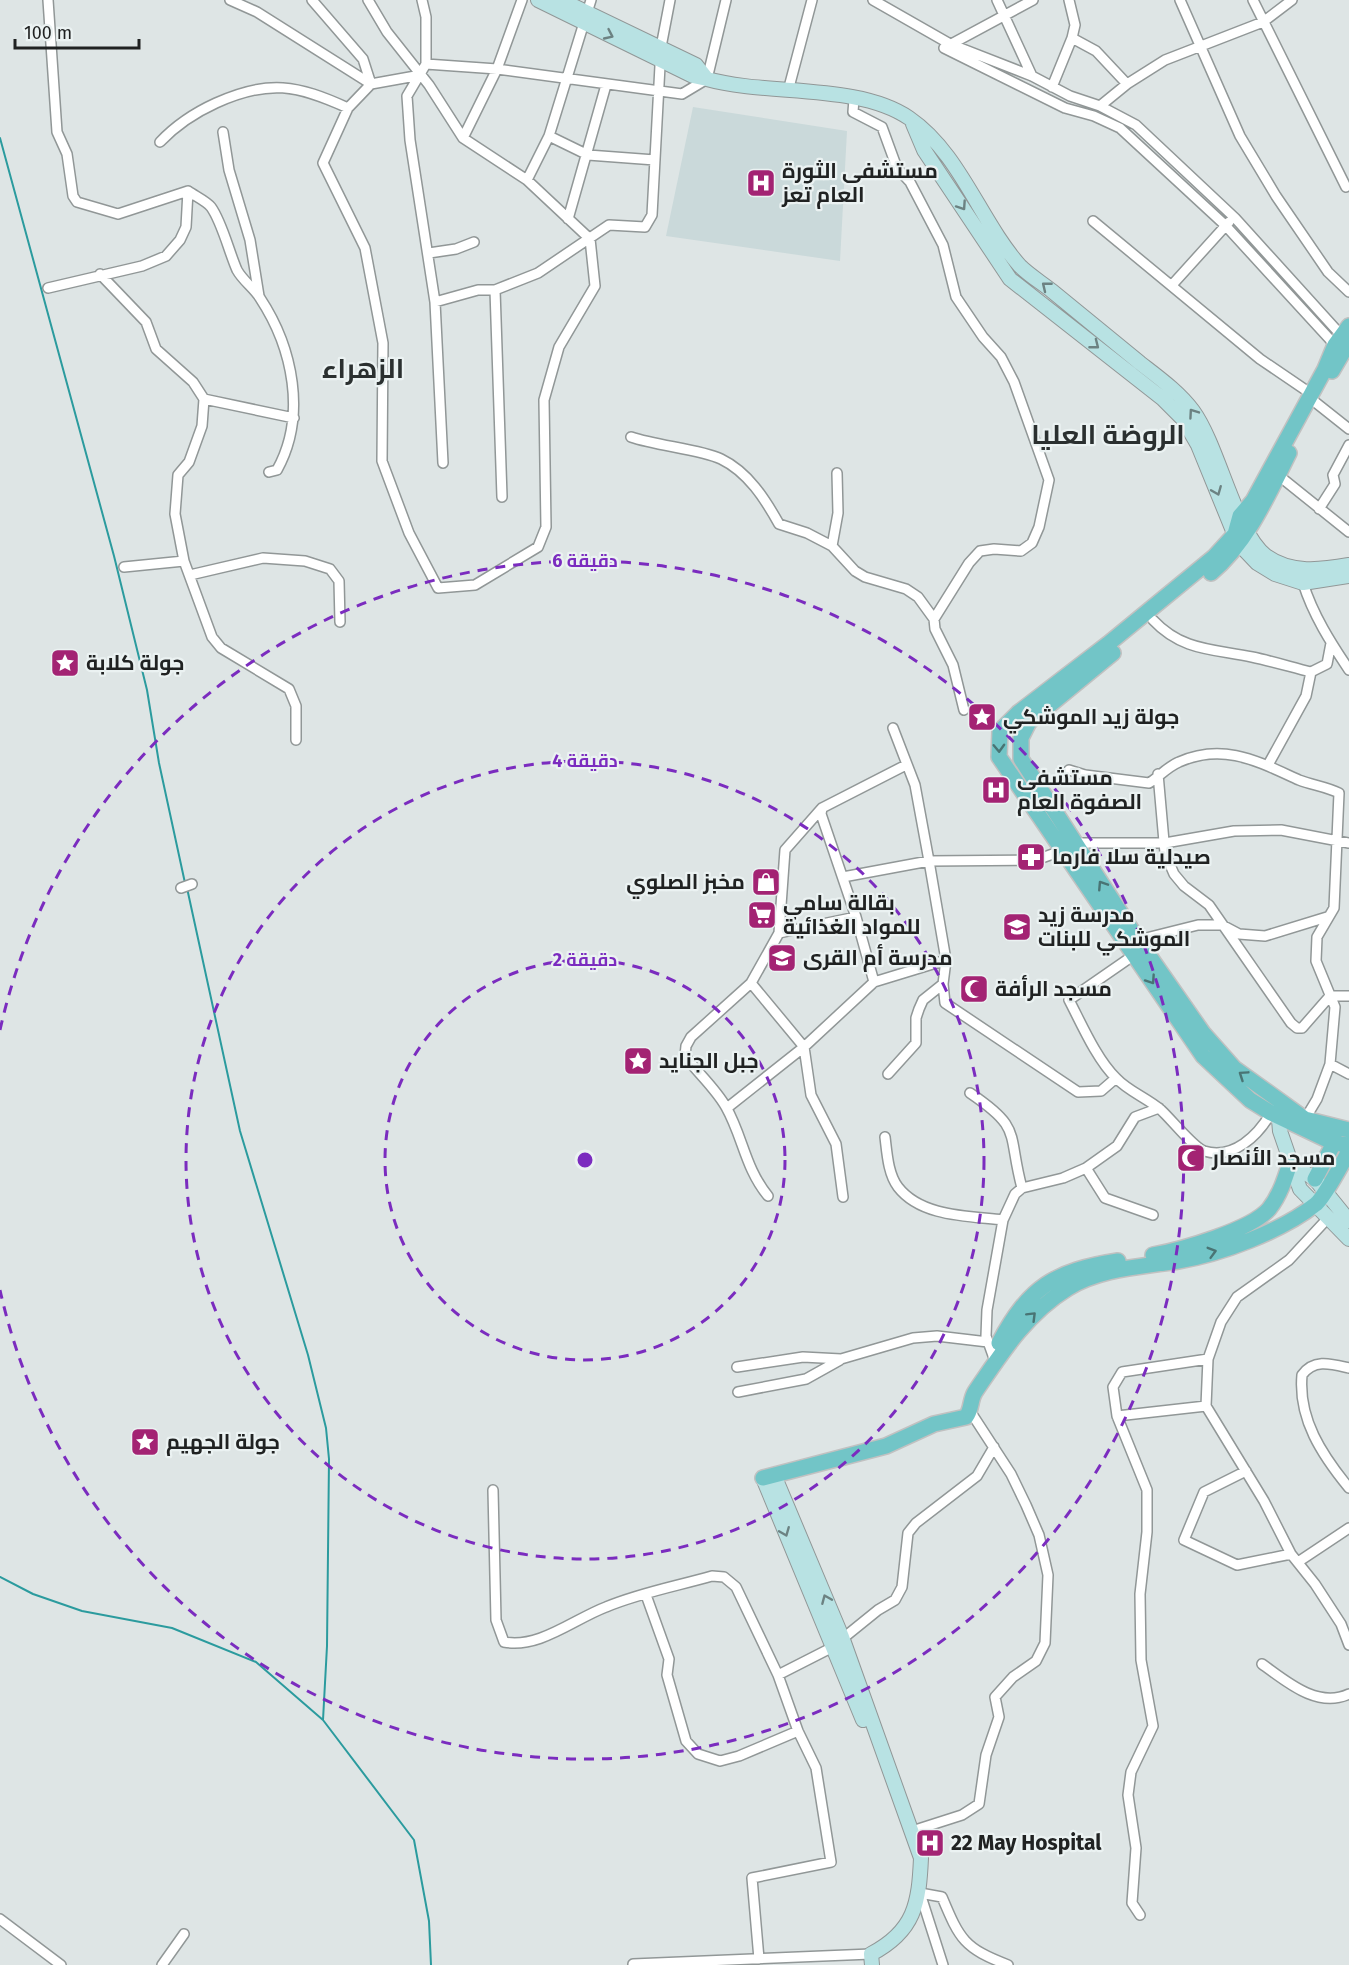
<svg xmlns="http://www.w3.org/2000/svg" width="1349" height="1965" font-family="'Fira Sans',Cairo,sans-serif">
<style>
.built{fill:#cad9da}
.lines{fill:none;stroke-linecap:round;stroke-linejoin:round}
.stream{stroke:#2b9b9e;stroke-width:2}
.street-casing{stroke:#919797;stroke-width:12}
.secondary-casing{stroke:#919797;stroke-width:16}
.primary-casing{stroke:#c1c1c1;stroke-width:18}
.street{stroke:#fff;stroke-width:9}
.secondary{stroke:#b8e2e3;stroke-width:14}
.primary{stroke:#72c5c7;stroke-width:15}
.oneway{stroke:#6c8282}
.oneway2{stroke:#497474}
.ring{fill:none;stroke:#7b2cbf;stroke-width:3;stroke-dasharray:10 8}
.labels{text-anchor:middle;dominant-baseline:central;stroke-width:4.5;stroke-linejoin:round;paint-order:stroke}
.poi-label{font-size:21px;font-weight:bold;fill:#202222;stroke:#ebf2f2;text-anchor:start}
.district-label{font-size:27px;font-weight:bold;fill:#2b3030;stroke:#ebf2f2}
.centre{fill:#7b2cbf;stroke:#ebf2f2;stroke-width:3}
.ring-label{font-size:18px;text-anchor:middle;font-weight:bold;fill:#7b2cbf;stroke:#ebf2f2;stroke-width:4.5;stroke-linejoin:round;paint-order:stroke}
</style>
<rect width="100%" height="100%" fill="#dee5e5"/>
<path class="built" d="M 693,107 L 847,131 L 840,261 L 666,236 Z"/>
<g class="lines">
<path class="stream" d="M 0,138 L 114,556 L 147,690 L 159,763 L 185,883
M 187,888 L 240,1131 L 308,1355 L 326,1428 L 329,1459 L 327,1646 L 323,1720
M 0,1577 L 33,1594 L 82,1611 L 172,1628 L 256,1662 L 323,1720 L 414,1840 L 429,1921 L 431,1965"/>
<g class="street-casing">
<path id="street" d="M 48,0 L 57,132 L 67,154 L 73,196 L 77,202 L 118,214 L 188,191 C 195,196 206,201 211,207 C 222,222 229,252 237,270 C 243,281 254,288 260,298 C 293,348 307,416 277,470 L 269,472
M 230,0 L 257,12 L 371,84
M 312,0 L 363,59 L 371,84
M 368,0 L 387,32 L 429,85 L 463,138 L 527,180 L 590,239 L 595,286 L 559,347 L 544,400 L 546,527 L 538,547 L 475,585 L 438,588 L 409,533 L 382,461 L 383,343 L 365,248 L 323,163 L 348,108 L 371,84 L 421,75
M 422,0 L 426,17 L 426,64 L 407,96 L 410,140 L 435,302 L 443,463
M 873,0 L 950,44 L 1032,76 L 1070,96 L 1100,106 L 1136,125 L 1235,218 L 1341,335
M 997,0 L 1032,76
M 1033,0 L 944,48 L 1065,108 L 1094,116 L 1120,128 L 1225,225 L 1335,345
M 1180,0 L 1240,136 L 1276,196 L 1328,272 L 1349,292
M 1253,0 L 1346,187
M 1072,38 L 1096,51 L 1127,84
M 426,64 L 497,69 L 682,94 L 707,79 L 726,0
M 1052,87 L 1072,38 L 1075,25 L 1069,0
M 788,91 L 812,0
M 854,99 L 853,112 L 882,127 L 897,168 L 910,182 L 943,245 L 956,297 L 983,337 L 1001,357 L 1014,382 L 1049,480 L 1039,527 L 1032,543 L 1021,551 L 994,549 L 980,551 L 969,563 L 934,619 L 935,629 L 953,665 L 964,710
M 1100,106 L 1127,84 L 1165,60 L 1263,22 L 1292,0
M 223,132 L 229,170 L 250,240 L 259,296
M 549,136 L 588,155 L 655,160
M 463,138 L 497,69 L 522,0
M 160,142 C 177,124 194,113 216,103 C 269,79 297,85 348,108
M 527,180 L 549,136 L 591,0
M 568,219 L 606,85
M 1093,221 L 1260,359 L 1310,393
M 429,253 L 456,249 L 474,242
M 100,274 L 146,322 L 156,349 L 193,382 L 204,399 L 202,426 L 189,462 L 178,475 L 175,514 L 184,561 L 212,637 L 221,648 L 289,689 L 296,706 L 296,740
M 1172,285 L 1229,222
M 48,288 L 142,266 L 166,256 L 180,240 L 186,227 L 188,191
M 495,290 L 502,497
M 435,302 L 478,290 L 495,290 L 538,273 L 609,225 L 645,227 L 652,215 L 661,47 L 670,0
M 204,399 L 294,418
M 1315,402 L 1349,429
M 631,437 C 657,446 700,449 721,459 C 748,472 765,499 779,524 L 807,533 L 832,546
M 837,473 L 838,513 L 832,546 L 855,571 L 865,577 L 906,589 L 918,597 L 934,619
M 1278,475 L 1349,532
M 1319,509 L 1335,484 L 1333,475 L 1349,445
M 124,567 L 184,561
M 190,575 L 263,558 L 305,561 L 330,569 L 339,581 L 340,622
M 1303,583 C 1313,615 1331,643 1349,670
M 1153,620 C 1182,651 1213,649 1252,657 C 1271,661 1291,667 1311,672
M 893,728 L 915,785 L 929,861 L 946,960 L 943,984 L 945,1003 L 1078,1092 L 1101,1091 L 1116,1078
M 1268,765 L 1306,696 L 1311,672 L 1327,664 L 1331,643
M 1069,770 L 1085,775 L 1149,783 C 1159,777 1167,767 1179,762 C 1224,742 1259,762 1299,780 C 1312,785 1327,787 1339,793 L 1334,908 L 1317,937 L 1316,961 L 1335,1007 L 1330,1064 L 1317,1099 L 1305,1119
M 1158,774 L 1165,853 L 1174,874 L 1184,886 L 1209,905 L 1291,1023 L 1297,1028 L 1302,1028 L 1330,996 L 1349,996
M 822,808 L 821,814 L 856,917 L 874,982
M 1075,843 L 1165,843 L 1234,831 L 1281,830 L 1349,843
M 843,877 L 929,861 L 1036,860 L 1064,850
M 181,888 L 192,884
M 779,933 L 856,917
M 1138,940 L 1198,925 L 1222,925 L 1239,934 L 1265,936 L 1327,917
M 1134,955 L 1069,1000 C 1081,1023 1097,1060 1116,1078 C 1128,1091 1147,1098 1161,1110 C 1171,1119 1193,1147 1204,1151 C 1234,1160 1258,1135 1271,1113
M 751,983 L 804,1047 L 811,1095 L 836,1144 L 843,1197
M 1330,1064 L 1349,1074
M 888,1074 L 916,1043 L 916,1018 L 919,1009 L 923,1000 L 943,984
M 970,1093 C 1023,1129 1007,1132 1022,1188
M 727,1108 L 804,1047 L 874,982 L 946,960
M 885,1137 C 887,1153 888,1174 898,1187 C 921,1217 969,1216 1003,1220
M 1086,1168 L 1105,1198 L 1153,1215
M 768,1196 C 745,1168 743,1137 726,1107 C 716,1089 698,1073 685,1056 L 686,1046 L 691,1037 L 751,983 L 779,933 L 785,850 L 822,808 L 906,765
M 1328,1218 L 1289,1260 L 1237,1297 L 1221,1322 L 1208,1359 L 1206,1406 L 1264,1501 L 1291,1554 L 1315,1584 L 1341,1624 L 1349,1645
M 996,1364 L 986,1336 L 987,1310 L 1003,1220 L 1015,1194 L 1022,1188 L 1063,1178 L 1086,1168 L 1117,1146 L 1135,1117 L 1159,1108
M 737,1367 L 803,1357 L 841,1359 L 913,1338 L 937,1336 L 988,1342
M 1349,1368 C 1332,1364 1314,1358 1302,1375 C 1298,1419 1322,1455 1349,1488
M 738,1392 L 806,1379 L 840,1360
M 1117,1416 L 1206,1406
M 1246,1471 L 1204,1492 L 1184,1540 L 1237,1565 L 1291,1554
M 493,1490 L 496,1620 L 504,1642 C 539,1649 574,1619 606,1607 C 639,1593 677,1586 712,1576 L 724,1577 L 736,1587 L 778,1675 L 798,1731 L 816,1768 L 831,1862 L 752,1878 L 759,1959
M 1298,1562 L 1349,1528
M 646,1595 L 669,1659 L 667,1675 L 686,1741 L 698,1754 L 720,1761 L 739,1756 L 798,1731
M 1262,1664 C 1286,1681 1317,1709 1349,1694
M 778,1675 L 831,1648 L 878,1610 L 895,1600 L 902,1587 L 908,1533 L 916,1523 L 977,1476 L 994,1447
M 912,1831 L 962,1815 L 979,1804 L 986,1755 L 999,1717 L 995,1697 L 1013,1677 L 1036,1661 L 1045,1643 L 1048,1575 L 1039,1535 L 1026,1505 L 1011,1474 L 970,1411
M 1140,1915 L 1132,1903 L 1136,1848 L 1128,1795 L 1131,1772 L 1153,1726 L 1141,1660 L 1140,1594 L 1147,1532 L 1147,1490 L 1117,1416 L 1113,1387 L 1122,1372 L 1208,1359
M 0,1919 L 61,1965
M 633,1964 L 871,1954
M 162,1965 L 184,1934
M 943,1965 L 920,1893 L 942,1897 C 960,1940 964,1948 1008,1965"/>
</g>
<g class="secondary-casing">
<path id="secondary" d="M 538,0 L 693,76 L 707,79 L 696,65 L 561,0
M 707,79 C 767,96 858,83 909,118 C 960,153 980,221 1020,266 C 1029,275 1042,283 1052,291 C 1081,315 1111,339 1140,363 C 1158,377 1179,392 1193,411 C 1219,447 1235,532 1266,556 C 1291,574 1321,570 1349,565
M 913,124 L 924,150 L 1010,279 L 1163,399 L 1183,419 L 1198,445 L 1238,543 L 1257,563 L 1275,574 L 1303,583 L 1349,576
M 1278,1109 L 1280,1131 L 1300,1189 L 1349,1239
M 1290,1163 L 1315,1179 L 1349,1221
M 774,1475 L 842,1637 L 921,1858 C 919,1903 915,1931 871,1954 L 872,1965
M 763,1478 L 863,1720"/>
</g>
<g class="primary-casing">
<path id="primary" d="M 1349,326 L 1335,345 L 1325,369 L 1253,501 L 1240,516 L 1235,534 L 1214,557 L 1108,644 L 1018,713 L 1000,731 L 999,757 L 1203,1056 L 1250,1100 L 1271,1113 L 1334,1143 L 1349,1145
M 1332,371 L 1349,342
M 1211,573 C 1247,543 1268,495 1289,453
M 1113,653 L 1029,722 L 1021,738 L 1021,759 L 1138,940 L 1203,1033 L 1234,1068 L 1305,1119 L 1349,1130
M 1315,1179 L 1334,1143 L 1334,1133
M 1153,1255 C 1181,1250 1251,1230 1269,1209 C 1280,1195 1285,1179 1290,1163
M 999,1343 C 1029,1287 1054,1271 1118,1261
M 763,1478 L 886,1446 L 934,1424 L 966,1417 C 972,1409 970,1400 975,1392 C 1002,1352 1027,1313 1068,1288 C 1101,1268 1141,1267 1178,1261 C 1221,1254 1282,1231 1316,1204 C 1324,1197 1344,1161 1349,1150"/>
</g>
<use href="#street" class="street"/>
<use href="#secondary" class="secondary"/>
<use href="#primary" class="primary"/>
</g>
<defs><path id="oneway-chevron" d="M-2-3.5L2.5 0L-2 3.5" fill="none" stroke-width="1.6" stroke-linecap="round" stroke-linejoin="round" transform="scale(1.5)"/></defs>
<g class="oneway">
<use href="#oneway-chevron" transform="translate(609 35) rotate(25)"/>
<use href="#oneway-chevron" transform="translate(962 206) rotate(56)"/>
<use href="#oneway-chevron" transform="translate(1046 286) rotate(-141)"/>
<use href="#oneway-chevron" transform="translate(1095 345) rotate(38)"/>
<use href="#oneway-chevron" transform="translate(1193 413) rotate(-125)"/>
<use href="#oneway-chevron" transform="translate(1217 491) rotate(68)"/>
<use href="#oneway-chevron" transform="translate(785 1532) rotate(68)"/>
<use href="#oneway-chevron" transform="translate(826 1599) rotate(-113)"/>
</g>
<g class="oneway2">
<use href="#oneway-chevron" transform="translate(999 748) rotate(88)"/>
<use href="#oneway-chevron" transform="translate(1102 885) rotate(-123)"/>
<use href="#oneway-chevron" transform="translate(1151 980) rotate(56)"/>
<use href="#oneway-chevron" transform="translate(1243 1075) rotate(-146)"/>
<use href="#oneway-chevron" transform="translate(1212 1252) rotate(-16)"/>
<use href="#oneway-chevron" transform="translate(1032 1316) rotate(-45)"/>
</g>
<g class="ring">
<circle cx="585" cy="1160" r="200"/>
<circle cx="585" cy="1160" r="399"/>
<path d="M0 1030A599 599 0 1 1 0 1290"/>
</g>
<defs>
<g id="hospital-square" transform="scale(1.5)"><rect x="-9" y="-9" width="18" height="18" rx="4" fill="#a32373" stroke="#ebf2f2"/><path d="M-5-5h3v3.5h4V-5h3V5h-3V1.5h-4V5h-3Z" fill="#fff"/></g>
<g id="sight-square" transform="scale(1.5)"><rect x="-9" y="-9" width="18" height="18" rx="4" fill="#a32373" stroke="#ebf2f2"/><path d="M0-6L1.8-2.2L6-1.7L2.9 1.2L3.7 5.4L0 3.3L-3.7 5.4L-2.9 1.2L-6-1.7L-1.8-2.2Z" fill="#fff"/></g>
<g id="pharmacy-square" transform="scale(1.5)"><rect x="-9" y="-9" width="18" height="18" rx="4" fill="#a32373" stroke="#ebf2f2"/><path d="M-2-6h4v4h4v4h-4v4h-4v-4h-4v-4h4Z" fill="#fff"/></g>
<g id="shop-square" transform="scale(1.5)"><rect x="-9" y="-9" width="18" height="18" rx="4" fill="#a32373" stroke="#ebf2f2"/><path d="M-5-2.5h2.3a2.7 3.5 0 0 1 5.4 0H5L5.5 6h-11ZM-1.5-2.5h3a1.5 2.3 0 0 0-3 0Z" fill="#fff"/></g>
<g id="supermarket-square" transform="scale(1.5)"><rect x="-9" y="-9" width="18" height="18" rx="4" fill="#a32373" stroke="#ebf2f2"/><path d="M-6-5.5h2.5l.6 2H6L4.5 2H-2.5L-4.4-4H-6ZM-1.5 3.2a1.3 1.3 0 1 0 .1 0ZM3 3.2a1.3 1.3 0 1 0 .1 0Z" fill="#fff"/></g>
<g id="school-square" transform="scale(1.5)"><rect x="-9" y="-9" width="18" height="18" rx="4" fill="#a32373" stroke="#ebf2f2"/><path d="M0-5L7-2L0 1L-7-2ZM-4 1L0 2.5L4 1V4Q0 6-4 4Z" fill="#fff"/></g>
<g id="mosque-square" transform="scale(1.5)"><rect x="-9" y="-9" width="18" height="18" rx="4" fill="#a32373" stroke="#ebf2f2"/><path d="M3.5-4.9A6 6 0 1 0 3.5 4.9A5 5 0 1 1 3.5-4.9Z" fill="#fff"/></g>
</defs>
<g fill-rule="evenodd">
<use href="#hospital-square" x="761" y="183"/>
<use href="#sight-square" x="65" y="663"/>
<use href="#sight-square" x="982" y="717"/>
<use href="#hospital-square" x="996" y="790"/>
<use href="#pharmacy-square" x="1031" y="857"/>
<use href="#shop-square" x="766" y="882"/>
<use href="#supermarket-square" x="762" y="915"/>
<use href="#school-square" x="1017" y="927"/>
<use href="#school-square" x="782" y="958"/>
<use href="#mosque-square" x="974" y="989"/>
<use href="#sight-square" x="638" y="1061"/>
<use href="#mosque-square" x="1191" y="1158"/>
<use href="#sight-square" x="145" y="1442"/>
<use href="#hospital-square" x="930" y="1843"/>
</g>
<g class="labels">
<g class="poi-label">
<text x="782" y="171">مستشفى الثورة<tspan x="782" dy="24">العام تعز</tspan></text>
<text x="86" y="663">جولة كلابة</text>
<text x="1003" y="717">جولة زيد الموشكي</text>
<text x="1017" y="778">مستشفى<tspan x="1017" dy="24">الصفوة العام</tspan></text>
<text x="1052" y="857">صيدلية سلا فارما</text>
<text x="745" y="882" text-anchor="end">مخبز الصلوي</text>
<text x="783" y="903">بقالة سامي<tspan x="783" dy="24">للمواد الغذائية</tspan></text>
<text x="1038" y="915">مدرسة زيد<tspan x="1038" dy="24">الموشكي للبنات</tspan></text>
<text x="803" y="958">مدرسة أم القرى</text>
<text x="995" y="989">مسجد الرأفة</text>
<text x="659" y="1061">جبل الجنايد</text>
<text x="1212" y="1158">مسجد الأنصار</text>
<text x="166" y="1442">جولة الجهيم</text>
<text x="951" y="1843">22 May Hospital</text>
</g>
<g class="district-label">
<text x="363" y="369">الزهراء</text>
<text x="1108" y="435">الروضة العليا</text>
</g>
</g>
<circle cx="585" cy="1160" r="9" class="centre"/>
<g class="ring-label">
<text x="585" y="567">6 دقيقة</text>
<text x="585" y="767">4 دقيقة</text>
<text x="585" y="966">2 دقيقة</text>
</g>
<path d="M15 39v9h124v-9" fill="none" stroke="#202222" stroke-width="3"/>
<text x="24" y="39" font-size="18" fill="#202222" stroke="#ebf2f2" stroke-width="4.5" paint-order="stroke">100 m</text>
</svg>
